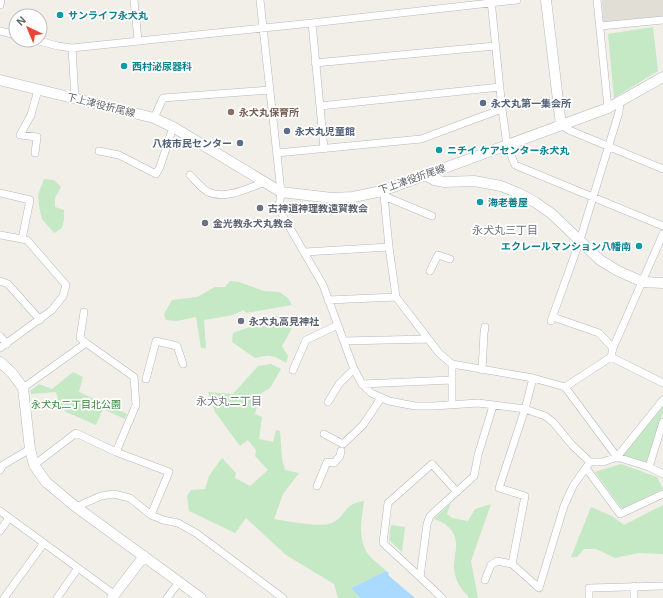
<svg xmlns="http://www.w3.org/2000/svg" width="663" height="598" font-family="Helvetica,'Noto Sans JP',sans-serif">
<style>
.education{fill:#e1ded6}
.green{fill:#c5e8c5}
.water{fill:#aadaff}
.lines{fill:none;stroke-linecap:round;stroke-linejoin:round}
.street-casing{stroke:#b5b8bc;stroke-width:8}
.secondary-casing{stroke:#b6babf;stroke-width:11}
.street{stroke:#fff;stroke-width:7}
.secondary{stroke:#fff;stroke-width:10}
.culture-dot{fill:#0f9aa8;stroke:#fff;stroke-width:1.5}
.service-dot{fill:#5c6f8a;stroke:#fff;stroke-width:1.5}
.education-dot{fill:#8d6e63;stroke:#fff;stroke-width:1.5}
.worship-dot{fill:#6b7280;stroke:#fff;stroke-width:1.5}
.labels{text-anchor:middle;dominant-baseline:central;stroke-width:3.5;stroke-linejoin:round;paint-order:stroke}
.culture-label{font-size:10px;font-weight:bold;fill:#0d838f;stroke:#fff;text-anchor:start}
.service-label{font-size:10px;font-weight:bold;fill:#4e5e75;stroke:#fff;text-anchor:start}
.street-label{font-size:10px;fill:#5f6368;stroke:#fff}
.education-label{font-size:10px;font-weight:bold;fill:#785e54;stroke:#fff;text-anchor:start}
.worship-label{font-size:10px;font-weight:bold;fill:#5b616d;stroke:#fff;text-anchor:start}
.park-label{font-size:10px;fill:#348238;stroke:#fff}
.neighbourhood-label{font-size:11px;fill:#70757a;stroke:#fff}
</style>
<rect width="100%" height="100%" fill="#f1efe8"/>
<path class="education" d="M 602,0 L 663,0 L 663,18 L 606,24 L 603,20 Z"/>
<path class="green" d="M 653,27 L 658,71 L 614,98 L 608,34 Z
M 44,179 L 54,180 L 61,187 L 55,198 L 55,207 L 64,210 L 64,219 L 62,228 L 54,233 L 42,219 L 39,206 L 38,195 Z
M 230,281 L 239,282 L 264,291 L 279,292 L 288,298 L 292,305 L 246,313 L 244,310 L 233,315 L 204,320 L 206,348 L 201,348 L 196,317 L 177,321 L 166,320 L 164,314 L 172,300 L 197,297 L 215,287 L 225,287 Z
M 275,316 L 295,316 L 291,330 L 282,346 L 288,356 L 286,363 C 273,355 270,354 255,358 L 232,342 L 233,333 L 250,327 L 254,321 Z
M 271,364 L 281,369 L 270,388 L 260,394 L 255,414 L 262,417 L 259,439 L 273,442 L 276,430 L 280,431 L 282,458 L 285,470 L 299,473 L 283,494 L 274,519 C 288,521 322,529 334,522 C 348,513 344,504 364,501 C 362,518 357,538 368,554 C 372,560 381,565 386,571 L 351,588 L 360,598 L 338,598 L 334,584 L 286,555 L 246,518 L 235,533 L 189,511 L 187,496 L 191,490 L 205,489 L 209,476 L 222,458 L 236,473 L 235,478 L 250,486 L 268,470 L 255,456 L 256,450 L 248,440 L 240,446 L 215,412 L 208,392 L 233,394 L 258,366 Z
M 73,372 L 83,377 L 79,392 L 127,414 L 125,419 L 103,409 L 96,425 L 66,412 L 60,406 L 56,392 L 31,394 L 30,391 L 39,384 L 52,389 Z
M 663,407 L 663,412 L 646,463 L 622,455 Z
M 621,464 L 657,477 L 663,489 L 622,509 L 595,472 Z
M 451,503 L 447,514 L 452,518 L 468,521 L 475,509 L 491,504 L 471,561 L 478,598 L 468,598 L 468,596 C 460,588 455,580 454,568 C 453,560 457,551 456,543 C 455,530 446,523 434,519 Z
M 663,505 L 663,554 L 639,553 L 615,558 L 596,549 L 584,549 L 577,557 L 571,557 L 591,507 L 612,516 L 624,525 Z
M 391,525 L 405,527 L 402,552 L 389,540 Z"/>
<path class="water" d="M 386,571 L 389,573 L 388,575 L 415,598 L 360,598 L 351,588 Z"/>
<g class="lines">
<g class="street-casing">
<path id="street" d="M 134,0 L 138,40
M 260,0 L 281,192 L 279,207 L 283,216 L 323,285 L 354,369 L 362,384 L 371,393 L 389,401 L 415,406 L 434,406 L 478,403 L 525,409 L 545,416 L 553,422 L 572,445 L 590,462 L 603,462 L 617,457 L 663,400
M 491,0 L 502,109 L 507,145 L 515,165 L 663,226
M 597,0 L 608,108
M 0,5 L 1,0
M 312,23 L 324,149
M 600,26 L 663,20
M 0,31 L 16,35
M 35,40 L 58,46 L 72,48 L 312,23 L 517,0
M 72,48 L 75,99
M 315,63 L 495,46
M 320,106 L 500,87
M 154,118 L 163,98 L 270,90
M 561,125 L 569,130 L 663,169
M 99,151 L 119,155 L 156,174 L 160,167 L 173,127
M 35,153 L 37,137 L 20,135 L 31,115 L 38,90
M 277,153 L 421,139 L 502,109
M 190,175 C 195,180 202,189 208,192 C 226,200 248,188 265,182
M 382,191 L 384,196 L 389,247 L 396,297 L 439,353 L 452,364 L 533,378 L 565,387 L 617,457 L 649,467 L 663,474
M 0,193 L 30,200 L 22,239 L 27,240 L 66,285 L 63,296 L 52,310 L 0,348
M 384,196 L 432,216
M 0,235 L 22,239
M 305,252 L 389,247
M 430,271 L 438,255 L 450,259
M 0,281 L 8,284 L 40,320
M 328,300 L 396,297
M 84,312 L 80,338 L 86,343
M 553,317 L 599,333 L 613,348
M 551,321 L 580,240 L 619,112 L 620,102
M 0,336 L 7,344
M 344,341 L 428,339
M 611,357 L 663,383
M 452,364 L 452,404
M 293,370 L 306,340 L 338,325
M 482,370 L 484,333 L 485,327
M 533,378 L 525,409 L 499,488 L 525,496 L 512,564 L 539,588 L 564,506 L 573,486 L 590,462
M 146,379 L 156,341 L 177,346 L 183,364
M 362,384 L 452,380
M 565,387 L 611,357 L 613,348 L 663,234
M 23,388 L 86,343 L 134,377 L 136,405 L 116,452
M 328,402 L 339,384 L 354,369
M 324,434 L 343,444 L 363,425 L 381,398
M 34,465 L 76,433 L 116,452 L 169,472 L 151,515
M 649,467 L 663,422
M 586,468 L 620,514 L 663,494
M 0,470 L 3,465 L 30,449
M 317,486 L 327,462 L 334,463 L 340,456 L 341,451
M 76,507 L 101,496 L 114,494 L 130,498 L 151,515 L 163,520 L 178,523 L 196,533 L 283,598
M 0,511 L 115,595
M 0,531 L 9,518
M 420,577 L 383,543 L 388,503 L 432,464 L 457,492
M 485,580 L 491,565 L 497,561 L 512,564
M 634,586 L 634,598
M 4,598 L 44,543
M 57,598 L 78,568
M 167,598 L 179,582
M 442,598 L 420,577 L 427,524 L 430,516 L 474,476 L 478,455 L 493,406
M 589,598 L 589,588 L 663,586"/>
</g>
<g class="secondary-casing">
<path id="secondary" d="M 546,0 L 561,125
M 0,80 L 154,118 L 173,127 L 281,192 L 332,198 L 353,197 L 382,191 L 608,108 L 663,77
M 425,175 L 434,180 L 444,182 L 474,181 L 501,186 L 518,193 L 535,202 L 552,214 L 600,260 L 618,271 L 643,282 L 663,283
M 0,362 L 12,373 L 23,388 L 30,449 L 34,465 L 46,482 L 76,507 L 201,598
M 112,598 L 144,556"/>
</g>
<use href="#street" class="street"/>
<use href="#secondary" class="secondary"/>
</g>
<g class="culture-dot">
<circle cx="60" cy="15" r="4"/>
<circle cx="124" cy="66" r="4"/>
<circle cx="439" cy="150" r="4"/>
<circle cx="480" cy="202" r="4"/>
<circle cx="639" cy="246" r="4"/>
</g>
<g class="service-dot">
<circle cx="483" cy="103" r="4"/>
<circle cx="287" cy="131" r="4"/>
<circle cx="240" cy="143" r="4"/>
</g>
<circle class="education-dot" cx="231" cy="112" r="4"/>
<g class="worship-dot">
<circle cx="260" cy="208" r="4"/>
<circle cx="205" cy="223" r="4"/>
<circle cx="241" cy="321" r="4"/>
</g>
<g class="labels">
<g class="culture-label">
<text x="68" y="15">サンライフ永犬丸</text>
<text x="132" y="66">西村泌尿器科</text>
<text x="447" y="150">ニチイ ケアセンター永犬丸</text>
<text x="488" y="202">海老善屋</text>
<text x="631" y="246" text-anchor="end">エクレールマンション八幡南</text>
</g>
<g class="service-label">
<text x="491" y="103">永犬丸第一集会所</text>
<text x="295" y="131">永犬丸児童館</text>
<text x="232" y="143" text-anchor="end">八枝市民センター</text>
</g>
<g class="street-label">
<text transform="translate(101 105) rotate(14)">下上津役折尾線</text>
<text transform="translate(412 179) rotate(-19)">下上津役折尾線</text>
</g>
<g class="education-label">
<text x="239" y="112">永犬丸保育所</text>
</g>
<g class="worship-label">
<text x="268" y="208">古神道神理教遠賀教会</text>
<text x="213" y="223">金光教永犬丸教会</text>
<text x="249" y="321">永犬丸高見神社</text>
</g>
<g class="park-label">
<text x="76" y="404">永犬丸二丁目北公園</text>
</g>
<g class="neighbourhood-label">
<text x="505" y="230">永犬丸三丁目</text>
<text x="229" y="401">永犬丸二丁目</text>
</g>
</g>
<g transform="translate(28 28) rotate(316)"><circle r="19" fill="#ffffff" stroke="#bfc1c3"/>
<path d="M0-3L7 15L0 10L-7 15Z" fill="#ea4335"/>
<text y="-6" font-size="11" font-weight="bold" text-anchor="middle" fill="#5f6368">N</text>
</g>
</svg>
